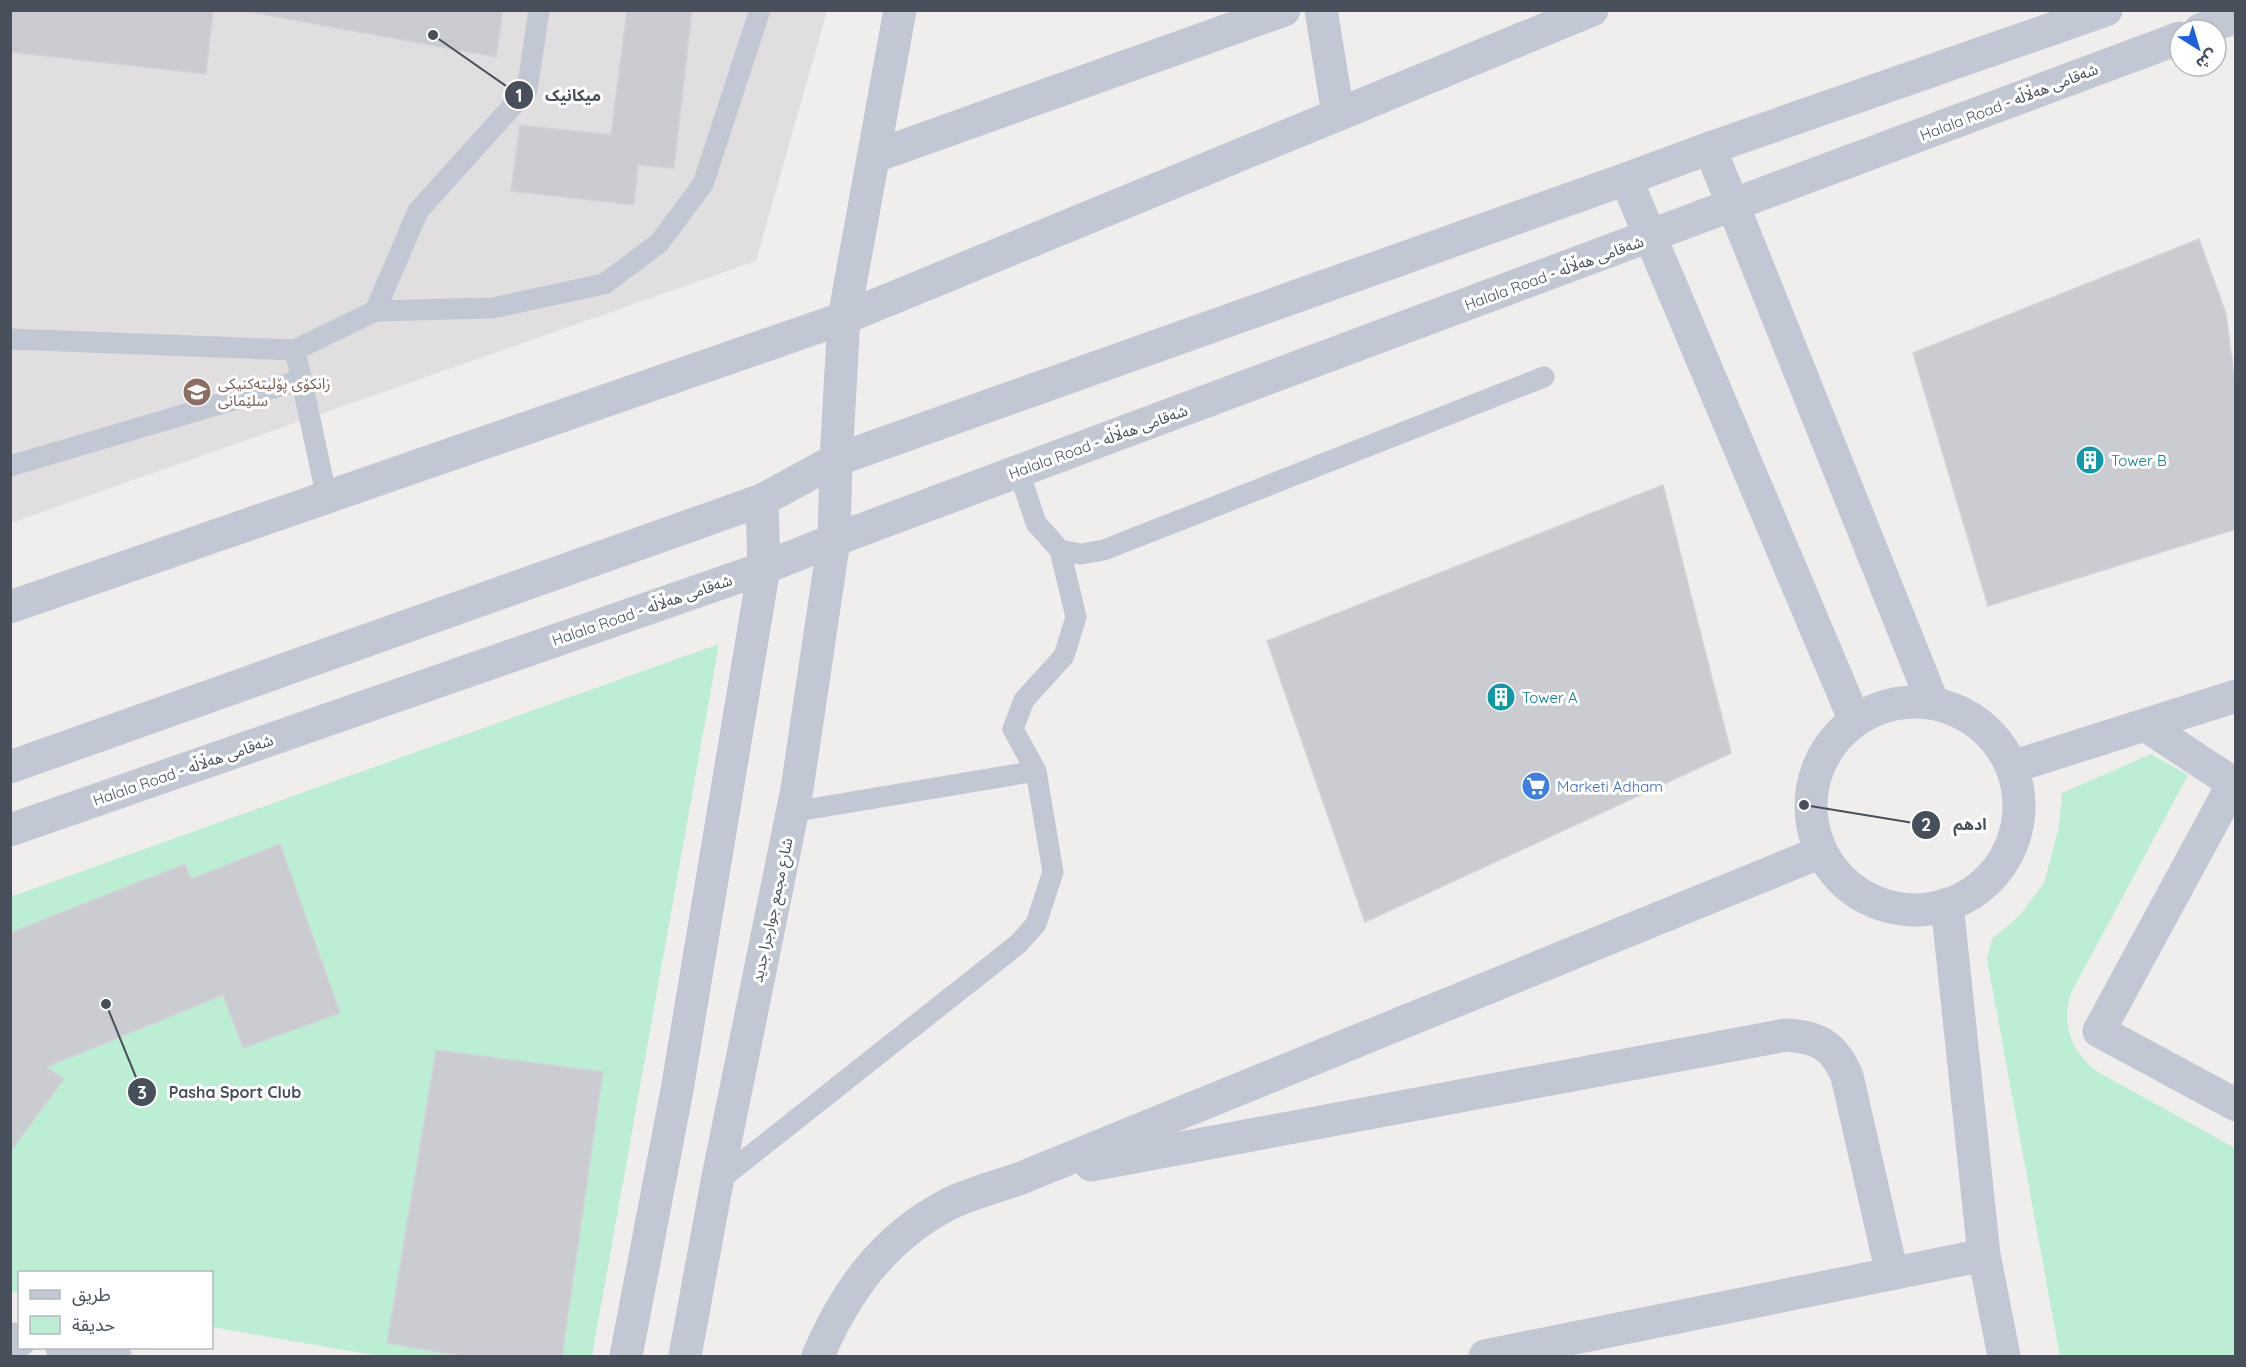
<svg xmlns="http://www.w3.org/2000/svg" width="2246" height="1367" font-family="Quicksand,'Noto Sans Arabic',sans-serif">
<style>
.education{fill:#e1dedf}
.green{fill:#bbeed3}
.building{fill:#caccd2;stroke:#d1d3d9;stroke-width:1.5}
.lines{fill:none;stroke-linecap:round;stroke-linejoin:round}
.service{stroke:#c1c8d3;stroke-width:21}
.minor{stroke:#c1c8d3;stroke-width:33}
.tertiary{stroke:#c1c8d3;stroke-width:33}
.labels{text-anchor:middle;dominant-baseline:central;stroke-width:6;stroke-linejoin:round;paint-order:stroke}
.street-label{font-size:15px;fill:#464f5a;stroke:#fff}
.education-label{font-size:15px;fill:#785e54;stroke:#fff;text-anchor:start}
.culture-label{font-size:15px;fill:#0d838f;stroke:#fff;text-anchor:start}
.shop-label{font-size:15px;fill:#366cbe;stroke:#fff;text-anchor:start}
.leader{fill:none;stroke:#464f5a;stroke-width:2}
.callout-dot{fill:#464f5a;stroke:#fff;stroke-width:2}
.mark-label{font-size:18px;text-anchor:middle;font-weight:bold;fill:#fff}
.callout-label{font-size:16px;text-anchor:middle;font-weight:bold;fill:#464f5a;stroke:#fff;stroke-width:6;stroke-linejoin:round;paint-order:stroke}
</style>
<rect width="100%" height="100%" fill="#f0eded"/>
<path class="education" d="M 10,11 L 827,11 L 756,261 L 11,523 Z"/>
<path class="green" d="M 719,644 L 592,1356 L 379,1356 L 212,1327 L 212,1272 L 20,1272 L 19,1293 L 11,1292 L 10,897 Z
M 2151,754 L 2188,775 L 2071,993 C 2061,1025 2071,1050 2096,1071 L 2235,1148 L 2235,1356 L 2060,1356 L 1987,959 L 1992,939 L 2020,915 L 2044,883 L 2059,827 L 2062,793 Z"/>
<path class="building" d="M 10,10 L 213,10 L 206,74 L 10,52 Z
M 239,10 L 503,10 L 496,57 Z
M 627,10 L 692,10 L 674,168 L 638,165 L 634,205 L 511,191 L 520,125 L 611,135 Z
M 2199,239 L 2226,314 L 2236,391 L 2236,529 L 1988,606 L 1913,353 Z
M 1663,485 L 1731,753 L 1365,922 L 1267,641 Z
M 280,844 L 340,1013 L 243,1048 L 223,995 L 46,1067 L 64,1079 L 10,1152 L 10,933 L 185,864 L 191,879 Z
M 436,1050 L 603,1072 L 562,1356 L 462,1356 L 387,1343 Z"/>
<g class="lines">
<path class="service" d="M 375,311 L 492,308 L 604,284 L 659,243 L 703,184 L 760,10
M 10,339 L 295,350 L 375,311 L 418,211 L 527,90 L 539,10
M 295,350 L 327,498
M 10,466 L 301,380
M 1019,472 L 1036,523 L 1060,550 L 1081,554 L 1104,550 L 1544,377
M 792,812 L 1036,771
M 717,1182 L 1018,944 L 1036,924 L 1053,872 L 1036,771 L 1013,729 L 1024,700 L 1064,656 L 1076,617 L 1060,550"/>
<path class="minor" d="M 1321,10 L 1338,114
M 1710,148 L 1933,703
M 873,157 L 1284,10
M 1626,179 L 1855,721
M 836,460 L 844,318 L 900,10
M 10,607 L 844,318 L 1592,10
M1811 806a104 104 0 1 1 208 0a104 104 0 1 1-208 0Z
M 2145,725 L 2236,785
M 2012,767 L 2236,696
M 2233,784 L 2099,1031 L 2236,1105
M 1947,904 L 1984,1255 L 2004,1356
M 1091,1165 L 1786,1035 C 1819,1037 1834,1046 1847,1076 L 1892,1274
M 10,1339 L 20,1340
M 62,1348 L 115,1356
M 818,1356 C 845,1292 884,1238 947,1205 C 970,1193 997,1187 1021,1178 L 1821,852
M 1485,1356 L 1984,1255"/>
<path class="tertiary" d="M 2200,30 L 2236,17
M 10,767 L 762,500 L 836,460 L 1626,179 L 1710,148 L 2106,10
M 10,830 L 764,568 L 834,540 L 2180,38
M 626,1356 L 677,1090 L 764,568 L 762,500
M 685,1356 L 717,1182 L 797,789 L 834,540 L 836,460"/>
</g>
<defs>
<g id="university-disc" transform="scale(1.5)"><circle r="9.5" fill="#8d6e63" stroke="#fff"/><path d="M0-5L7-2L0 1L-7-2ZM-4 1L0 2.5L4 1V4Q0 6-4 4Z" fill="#fff"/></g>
<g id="building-disc" transform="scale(1.5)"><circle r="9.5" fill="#0f9aa8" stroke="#fff"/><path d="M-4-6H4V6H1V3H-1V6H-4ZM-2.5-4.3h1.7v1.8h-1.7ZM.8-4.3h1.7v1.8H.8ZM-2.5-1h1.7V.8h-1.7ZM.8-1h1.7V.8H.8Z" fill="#fff"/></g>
<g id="supermarket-disc" transform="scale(1.5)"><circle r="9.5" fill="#3f7fe0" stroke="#fff"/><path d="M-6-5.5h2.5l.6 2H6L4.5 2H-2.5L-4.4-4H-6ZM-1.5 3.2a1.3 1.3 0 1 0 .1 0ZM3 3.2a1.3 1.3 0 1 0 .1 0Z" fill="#fff"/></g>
</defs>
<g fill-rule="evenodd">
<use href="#university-disc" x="197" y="392"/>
<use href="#building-disc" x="2090" y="460"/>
<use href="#building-disc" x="1501" y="697"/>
<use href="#supermarket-disc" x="1536" y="786"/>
</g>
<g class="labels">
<g class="street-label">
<text transform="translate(2009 102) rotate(-21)">Halala Road - شەقامی هەڵاڵە</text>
<text transform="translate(1554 273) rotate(-20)">Halala Road - شەقامی هەڵاڵە</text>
<text transform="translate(1098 442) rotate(-20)">Halala Road - شەقامی هەڵاڵە</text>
<text transform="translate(642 610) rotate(-19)">Halala Road - شەقامی هەڵاڵە</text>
<text transform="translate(183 770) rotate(-19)">Halala Road - شەقامی هەڵاڵە</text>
<text transform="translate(772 910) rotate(-78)">شارع مجمع جوارجرا جديد</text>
</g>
<g class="education-label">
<text x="218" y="383">زانکۆی پۆلیتەکنیکی<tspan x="218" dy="17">سلێمانی</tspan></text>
</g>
<g class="culture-label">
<text x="2111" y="460">Tower B</text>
<text x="1522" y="697">Tower A</text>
</g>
<g class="shop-label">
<text x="1557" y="786">Marketi Adham</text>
</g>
</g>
<path class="leader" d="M433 35L519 95M1804 805L1926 825M106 1004L142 1092"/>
<g class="callout-dot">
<circle cx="433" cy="35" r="6"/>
<circle cx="1804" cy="805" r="6"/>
<circle cx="106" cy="1004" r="6"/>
<circle cx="519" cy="95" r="15"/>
<circle cx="1926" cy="825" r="15"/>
<circle cx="142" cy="1092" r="15"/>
</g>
<g class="mark-label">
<text x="519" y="102">1</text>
<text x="1926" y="831">2</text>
<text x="142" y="1099">3</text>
</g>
<g class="callout-label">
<text x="573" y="101">میکانیک</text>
<text x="1970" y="830">ادهم</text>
<text x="235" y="1098">Pasha Sport Club</text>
</g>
<rect width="2246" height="1367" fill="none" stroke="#464f5a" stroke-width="24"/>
<rect x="18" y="1271" width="195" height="78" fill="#ffffff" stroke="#b5b9bd" stroke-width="1.5"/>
<rect x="30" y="1290" width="30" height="9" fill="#c1c8d3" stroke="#b5b9bd" stroke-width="1.5"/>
<text x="72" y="1301" font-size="18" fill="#464f5a">طريق</text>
<rect x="30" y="1316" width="30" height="18" fill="#bbeed3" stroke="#b5b9bd" stroke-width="1.5"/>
<text x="72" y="1331" font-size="18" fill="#464f5a">حديقة</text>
<g transform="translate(2198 48) rotate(143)"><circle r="28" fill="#ffffff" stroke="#b5b9bd" stroke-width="1.5"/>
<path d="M0-4.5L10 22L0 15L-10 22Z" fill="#1b5fdc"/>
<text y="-9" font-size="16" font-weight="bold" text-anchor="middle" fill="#464f5a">ش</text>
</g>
</svg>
